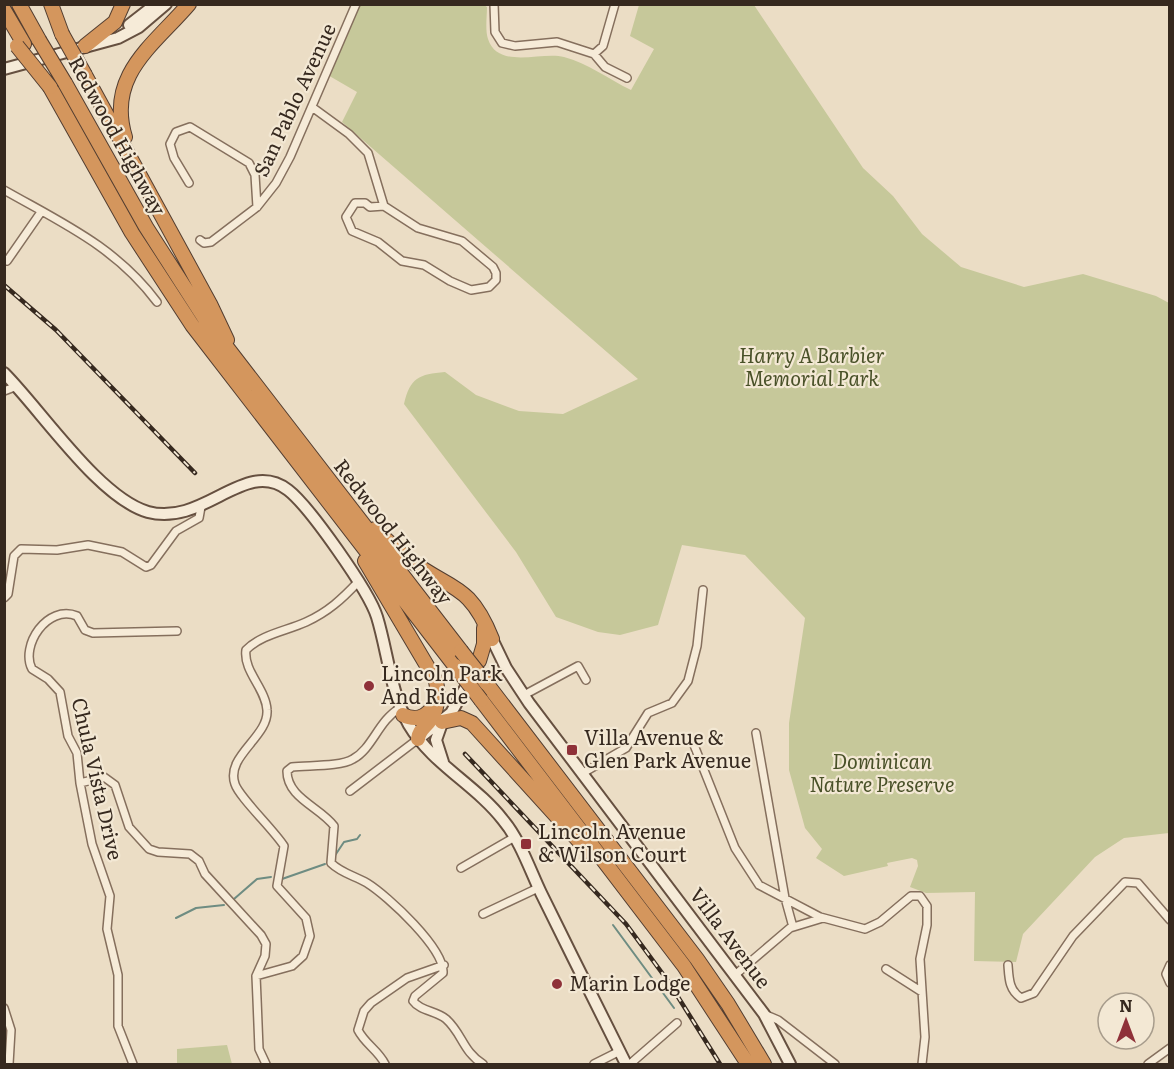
<svg xmlns="http://www.w3.org/2000/svg" width="1174" height="1069" font-family="Literata,serif">
	<style>
		.green { fill: #c6c89a }
		.lines { fill: none; stroke-linecap: round; stroke-linejoin: round }
		.stream { stroke: #6e8c82; stroke-width: 2 }
		.street-casing { stroke: #856f5d; stroke-width: 10 }
		.secondary-casing { stroke: #665040; stroke-width: 14 }
		.highway-casing { stroke: #533e31; stroke-width: 16 }
		.street { stroke: #f6ebd8; stroke-width: 7 }
		.secondary { stroke: #f6ebd8; stroke-width: 10 }
		.highway { stroke: #d4965d; stroke-width: 14 }
		.rail-casing { stroke: #36291f; stroke-width: 4.5 }
		.rail { stroke: #f3e8d4; stroke-width: 2; stroke-dasharray: 7; stroke-linecap: butt }
		.highway-bridge-casing { stroke: #533e31; stroke-width: 16; stroke-linecap: butt }
		.highway-bridge { stroke: #d4965d; stroke-width: 14 }
		.poi-dot { fill: #8f3139; stroke: #f3e8d4; stroke-width: 2 }
		.labels { text-anchor: middle; stroke-width: 4.5; stroke-linejoin: round; paint-order: stroke }
		.street-label { font-size: 20px; fill: #36291f; stroke: #f3e8d4 }
		.park-label { font-size: 20px; font-style: italic; fill: #495128; stroke: #f3e8d4 }
		.poi-label { font-size: 20px; fill: #36291f; stroke: #f3e8d4; text-anchor: start }
	</style>
	<rect width="100%" height="100%" fill="#ebddc5"/>
	<path class="green" d="M356,5H484L487,7C487,16 485,30 488,39C498,70 542,51 564,57C588,63 608,79 631,90L654,49L630,36L639,5H754L863,168L893,196L922,234L961,267L1024,287L1083,274L1156,296L1169,303V833L1124,838L1095,857L1023,934L1016,962L974,961L975,892L926,893L910,887L918,866L917,860L912,858L887,863L888,866L844,876L816,858L822,849L805,828L789,770V723L805,618L745,555L682,545L658,625L620,635L598,632L556,617L516,552L404,404C410,378 419,374 445,372L476,395L519,411L563,414L638,379L342,122L357,92L326,74Z
		M227,1045L232,1064H177V1049Z"/>
	<g class="lines">
		<path class="stream" d="M334,857L344,842L357,839L360,835
			M282,879L325,864
			M234,899L257,879L271,877
			M176,918L196,908L224,905
			M613,925L674,1008"/>
		<g class="street-casing">
			<path id="street" d="M494,4L495,32L502,43L515,46L557,42L594,54L603,46L615,4
				M594,54L605,67L627,78
				M312,107L349,134L368,153L384,206
				M189,183L174,158L170,144L176,132L190,127L249,163L255,175L257,207
				M4,190C62,223 116,247 157,302
				M355,203H365L370,207L384,206L418,228L462,241L493,267L496,273V280L489,287L471,290L450,281L424,265L402,261L378,242L352,231L346,217Z
				M200,240L204,243L211,242L257,207L276,183L290,157L356,4
				M4,259L7,261L41,212
				M4,391L17,386
				M4,598L8,594L14,556L21,549L57,550L88,545L122,552L146,567L151,565L176,531L199,518L201,507
				M524,695L578,666L586,680
				M400,708C378,721 373,748 353,759C340,767 308,765 292,767L287,771C287,798 320,807 334,826L331,863C341,873 355,876 367,883C388,896 445,949 443,973L415,996L413,1001C420,1011 437,1011 446,1019C462,1033 463,1052 483,1064
				M756,733L785,898L793,927
				M692,740L735,848L759,885L820,917L865,929L880,922L911,896H920L927,906V925L920,959L925,1037L922,1064
				M583,773L626,748L648,713L672,703L688,681L697,646L703,590
				M80,783L104,777L115,785L129,827L149,849L158,852L190,854L199,861L205,874L261,935L266,944L265,956L256,976L257,999L259,1049L266,1064
				M350,791L418,739
				M461,868L513,838
				M483,914L538,888
				M1008,965C1009,979 1009,990 1021,998L1034,993L1073,936L1125,882L1138,883L1170,920
				M1170,965L1166,974L1170,983
				M886,969L922,992
				M735,975L790,928L823,918
				M256,976L292,966L303,956L310,936L306,918L277,886L284,846C274,830 239,797 235,784C225,756 269,737 267,710C266,689 243,671 246,650C262,634 286,631 306,622C328,612 342,599 358,582
				M4,1008L11,1030L9,1064
				M764,1014L778,1020L835,1064
				M133,1064L118,1026V975L107,929L110,896L92,844L80,783L77,753L68,736L60,692L48,679L32,669C20,646 47,604 77,616L85,630L93,633L177,631
				M385,1064C378,1050 365,1044 358,1030L364,1011L371,1003L407,978L444,965
				M594,1064L620,1051
				M630,1064L677,1023
				M1148,1064L1170,1048"/>
		</g>
		<g class="secondary-casing">
			<path id="secondary" d="M129,25L156,4
				M4,69L118,38L139,27L166,4
				M4,373C41,410 99,498 148,512C204,527 245,457 288,490C309,506 369,591 377,617C388,653 390,691 409,725C432,764 476,785 503,820C520,840 530,870 541,893C569,950 598,1008 626,1064
				M492,639L506,668L529,703L764,1014L790,1064
				M442,723L436,740L443,762
				M418,739L451,713L471,678"/>
		</g>
		<g class="highway-casing">
			<path id="highway" d="M19,4L39,40
				M51,4L62,34
				M4,10L24,44
				M85,46L115,22L123,4
				M85,75L210,304L227,340
				M65,83L146,227L205,319L461,651
				M50,87L132,233L192,325L455,666
				M125,137C106,75 154,45 189,4
				M375,529C386,539 397,551 410,560C451,591 469,582 492,639
				M365,561L436,681C439,695 438,712 428,723C423,729 419,731 418,739
				M479,661L484,644V628
				M487,684L697,959L728,1004L764,1064
				M481,700L684,966L748,1064
				M403,715C415,721 425,718 433,707
				M442,722L461,718L472,723L588,851"/>
		</g>
		<use href="#street" class="street"/>
		<use href="#secondary" class="secondary"/>
		<use href="#highway" class="highway"/>
		<g class="rail-casing">
			<path id="rail" d="M4,285L56,330L195,473
				M465,754L626,924L668,981L720,1064"/>
		</g>
		<use href="#rail" class="rail"/>
		<g class="highway-bridge-casing">
			<path id="highway-bridge" d="M62,34L85,75
				M39,40L65,83
				M17,46L50,87
				M461,651L487,684
				M455,666L481,700"/>
		</g>
		<use href="#highway-bridge" class="highway-bridge"/>
	</g>
	<g class="poi-dot">
		<circle cx="369" cy="686" r="6"/>
		<rect x="566" y="744" width="12" height="12" rx="3"/>
		<rect x="520" y="838" width="12" height="12" rx="3"/>
		<circle cx="557" cy="984" r="6"/>
	</g>
	<g class="labels">
		<g class="street-label">
			<text transform="translate(295 100) rotate(-65)" y="7">San Pablo Avenue</text>
			<text transform="translate(117 136) rotate(61)" y="7">Redwood Highway</text>
			<text transform="translate(393 532) rotate(52)" y="7">Redwood Highway</text>
			<text transform="translate(97 779) rotate(77)" y="7">Chula Vista Drive</text>
			<text transform="translate(730 938) rotate(53)" y="7">Villa Avenue</text>
		</g>
		<g class="park-label">
			<text x="812" y="363">Harry A Barbier<tspan x="812" dy="23">Memorial Park</tspan></text>
			<text x="882" y="769">Dominican<tspan x="882" dy="23">Nature Preserve</tspan></text>
		</g>
		<g class="poi-label">
			<text x="381" y="681">Lincoln Park<tspan x="381" dy="23">And Ride</tspan></text>
			<text x="584" y="745">Villa Avenue &amp;<tspan x="584" dy="23">Glen Park Avenue</tspan></text>
			<text x="538" y="839">Lincoln Avenue<tspan x="538" dy="23">&amp; Wilson Court</tspan></text>
			<text x="569" y="991">Marin Lodge</text>
		</g>
	</g>
	<rect width="1174" height="1069" fill="none" stroke="#36291f" stroke-width="12"/>
	<g transform="translate(1126 1021)"><circle r="28" fill="#f3e8d4" stroke="#a79c8c" stroke-width="1.5"/>
	<path d="M0-4.5L10 22L0 15L-10 22Z" fill="#8f3139"/>
	<text y="-9" font-size="16" font-weight="bold" text-anchor="middle" fill="#36291f">N</text>
	</g>
</svg>
